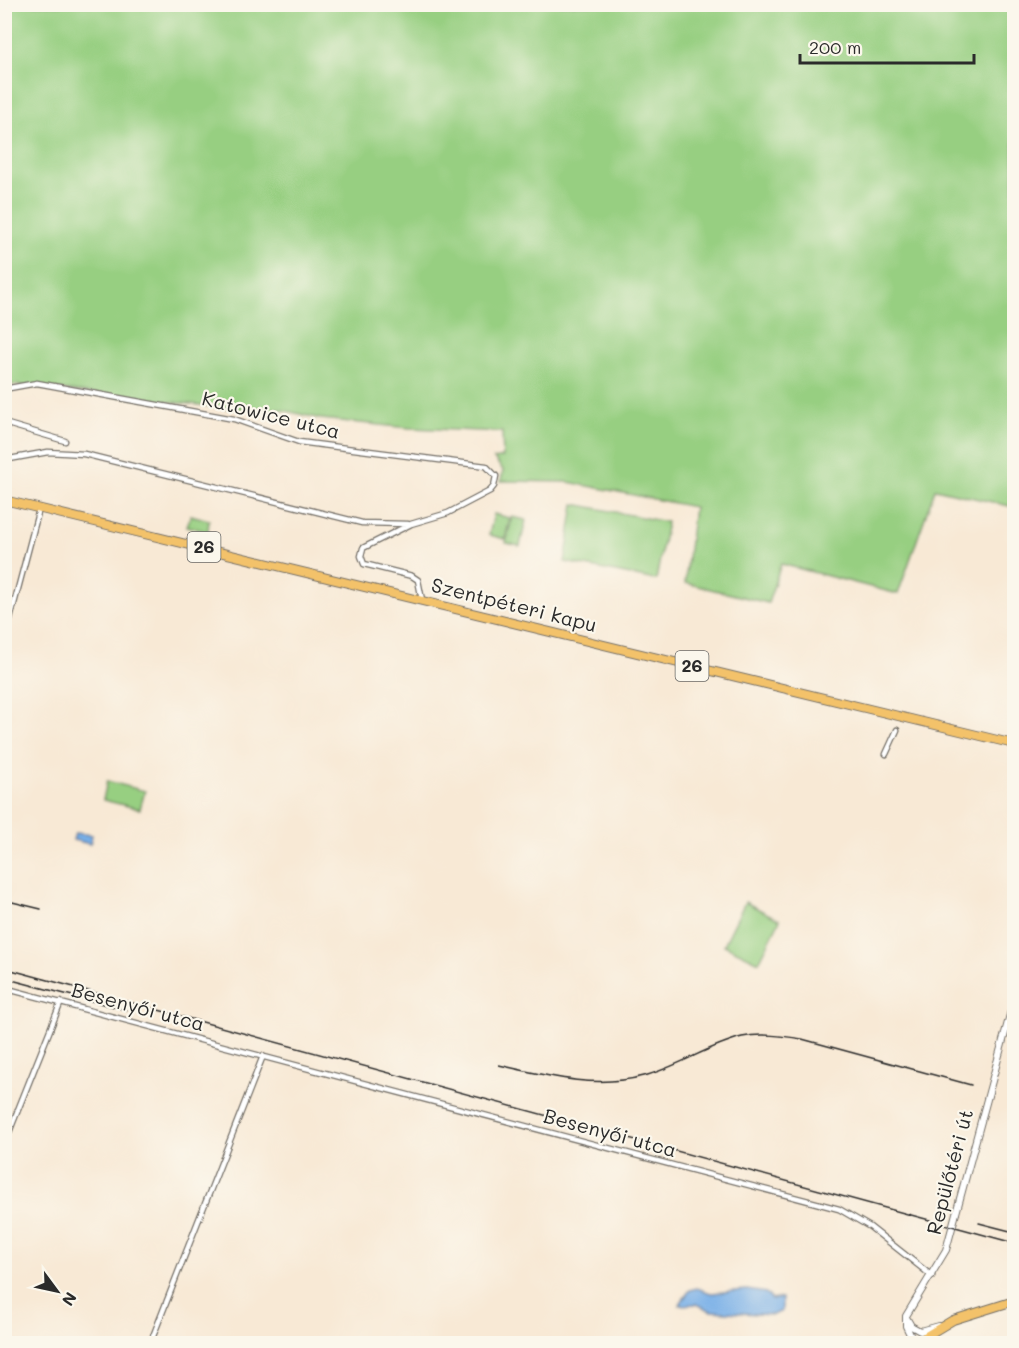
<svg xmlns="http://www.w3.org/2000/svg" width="1019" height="1348" font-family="Mali,sans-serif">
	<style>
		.green { fill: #97cf81; stroke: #617d56; stroke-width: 1.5 }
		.water { fill: #78afe7; stroke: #526d89; stroke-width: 1.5 }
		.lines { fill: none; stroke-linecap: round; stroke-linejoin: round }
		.minor-casing { stroke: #736e66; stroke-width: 7 }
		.tertiary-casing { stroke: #736e66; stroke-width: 8 }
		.primary-casing { stroke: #736e66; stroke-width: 10 }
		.minor { stroke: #fff; stroke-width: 4.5 }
		.tertiary { stroke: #fff; stroke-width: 6 }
		.primary { stroke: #f3c26a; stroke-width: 8 }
		.rail { stroke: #2b2b2b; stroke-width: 1.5 }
		.labels { text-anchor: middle; stroke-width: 4.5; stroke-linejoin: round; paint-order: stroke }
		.shield { fill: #fbf7ec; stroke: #696865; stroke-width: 1.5 }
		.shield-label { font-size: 18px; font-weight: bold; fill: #2b2b2b }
		.street-label { font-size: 20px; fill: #2b2b2b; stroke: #fbf7ec }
	</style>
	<rect width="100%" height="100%" fill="#fbf7ec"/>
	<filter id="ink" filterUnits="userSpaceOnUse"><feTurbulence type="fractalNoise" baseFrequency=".0167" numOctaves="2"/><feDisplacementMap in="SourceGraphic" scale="12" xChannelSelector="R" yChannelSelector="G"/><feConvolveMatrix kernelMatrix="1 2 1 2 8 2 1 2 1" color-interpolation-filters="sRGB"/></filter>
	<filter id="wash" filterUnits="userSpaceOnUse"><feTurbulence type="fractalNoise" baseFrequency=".008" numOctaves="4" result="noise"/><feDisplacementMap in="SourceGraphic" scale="24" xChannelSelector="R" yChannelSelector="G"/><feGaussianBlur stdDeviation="1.35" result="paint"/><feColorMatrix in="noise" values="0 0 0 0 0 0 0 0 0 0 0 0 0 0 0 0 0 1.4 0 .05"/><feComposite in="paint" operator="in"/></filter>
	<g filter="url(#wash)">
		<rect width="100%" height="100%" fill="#f8e9d5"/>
		<path class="green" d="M4,5H1014V507L935,489L898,594L781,564L768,603L685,583L694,507L568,482L501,481L503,470L494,459L503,457L502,432L409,428L321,419L278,409H237L5,384Z
			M574,504L667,522L656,580L565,562Z
			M494,514L510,518L505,539L489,535Z
			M191,515L209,520L208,532L187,526Z
			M512,517L526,520L520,546L506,543Z
			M107,781L145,791L140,809L103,800Z
			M745,902L780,920L759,962L724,945Z"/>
		<path class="water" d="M75,833L92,835L90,844L73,840Z
			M697,1288L711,1293L747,1290L766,1293L772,1300L782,1298V1311L773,1315L711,1311L697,1304L679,1305L690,1290Z"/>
	</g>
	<g filter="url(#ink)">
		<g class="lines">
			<g class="minor-casing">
				<path id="minor" d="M4,389L37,383L234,419L299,442L486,466L496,476L494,486L490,491L448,513L411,524L363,548L361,556L364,564L412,576L418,580L422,600
					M4,423L65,441
					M4,460L48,452L84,454L362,523L408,524
					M4,642L39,509
					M886,754L897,730
					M4,988L839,1209L870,1227L932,1276
					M4,1145L61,1002
					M150,1344L263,1056"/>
			</g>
			<g class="tertiary-casing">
				<path id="tertiary" d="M907,1319L911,1326L920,1331L938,1326
					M914,1343L906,1326V1316L946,1250L1014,1000"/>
			</g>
			<g class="primary-casing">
				<path id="primary" d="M4,500L1014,744
					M913,1344L953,1320L1014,1301"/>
			</g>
			<use href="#minor" class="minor"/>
			<use href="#tertiary" class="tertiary"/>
			<use href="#primary" class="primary"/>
			<path class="rail" d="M4,900L41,909
				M4,968L1014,1243
				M4,978L126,1010
				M499,1065C547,1076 594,1089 644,1076C678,1067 707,1046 742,1037C761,1033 783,1036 802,1039L971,1085
				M979,1223L1014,1232"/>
		</g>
	</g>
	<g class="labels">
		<g class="shield">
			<rect x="187.5" y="532" width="33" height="30" rx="4.5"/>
			<rect x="675.5" y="651" width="33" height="30" rx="4.5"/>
		</g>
		<g class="shield-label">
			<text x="204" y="553">26</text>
			<text x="692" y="672">26</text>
		</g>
		<g class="street-label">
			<text transform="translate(271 415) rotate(14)" y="7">Katowice utca</text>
			<text transform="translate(514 605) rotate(14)" y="7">Szentpéteri kapu</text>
			<text transform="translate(138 1007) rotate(15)" y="7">Besenyői utca</text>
			<text transform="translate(610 1133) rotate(15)" y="7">Besenyői utca</text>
			<text transform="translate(950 1172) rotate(-75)" y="7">Repülőtéri út</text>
		</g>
	</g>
	<rect width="1019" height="1348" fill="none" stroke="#fbf7ec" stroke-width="24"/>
	<g transform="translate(57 1291) rotate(123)" stroke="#fbf7ec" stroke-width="4.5" paint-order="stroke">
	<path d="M0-4.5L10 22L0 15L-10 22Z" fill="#2b2b2b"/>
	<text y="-9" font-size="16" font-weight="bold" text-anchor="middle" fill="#2b2b2b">N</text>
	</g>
	<path d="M800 54v9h174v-9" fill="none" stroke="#2b2b2b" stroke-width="3"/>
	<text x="809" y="54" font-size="18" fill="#2b2b2b" stroke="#fbf7ec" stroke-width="4.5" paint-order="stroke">200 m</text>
</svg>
